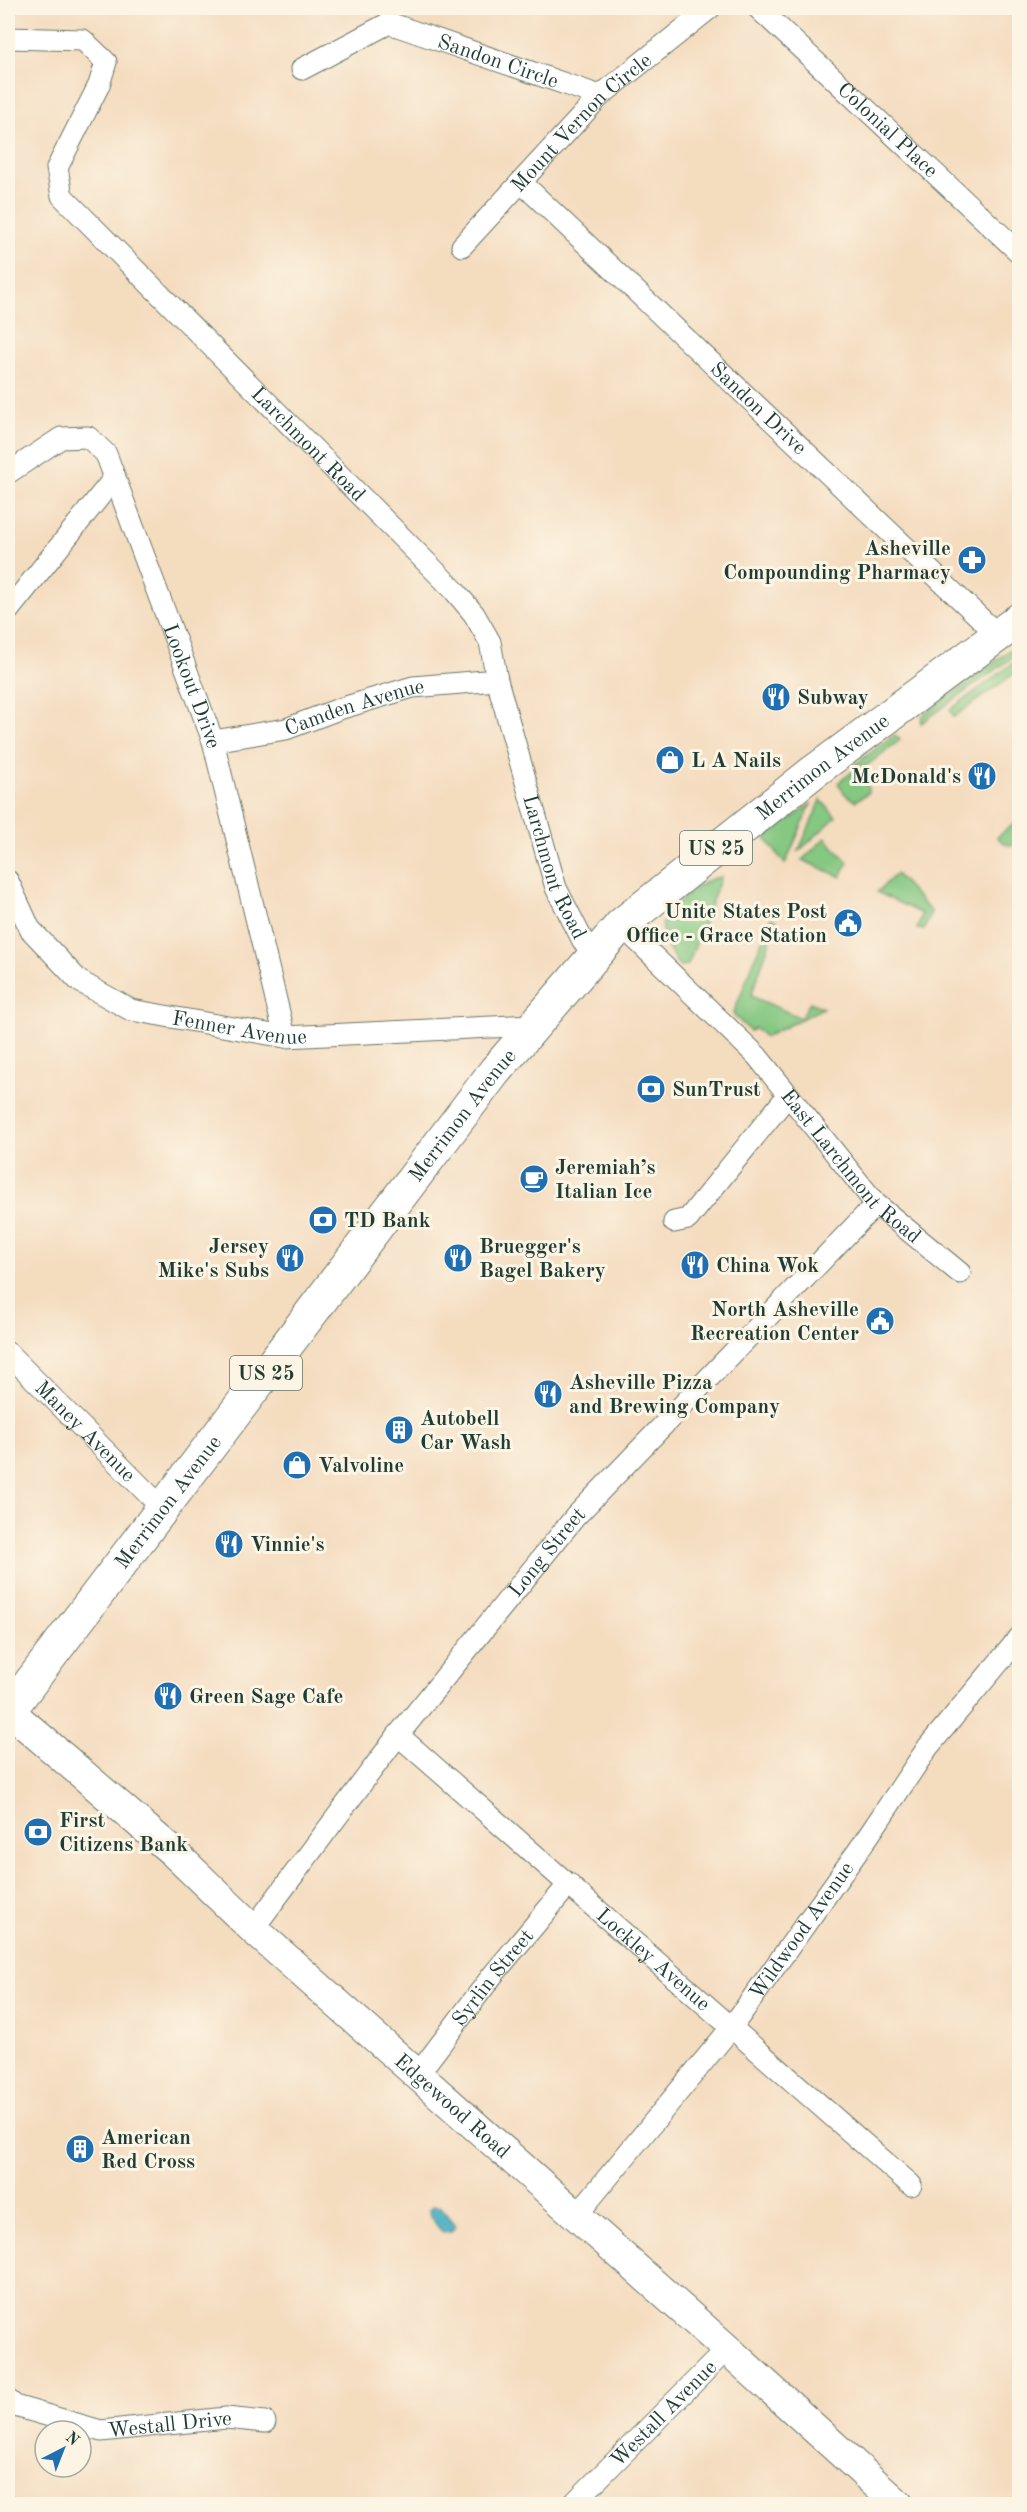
<svg xmlns="http://www.w3.org/2000/svg" width="1027" height="2512" font-family="'Old Standard TT',serif">
	<style>
		.green { fill: #85c882; stroke: #52825b; stroke-width: 1.5 }
		.water { fill: #44aec2; stroke: #32767b; stroke-width: 1.5 }
		.lines { fill: none; stroke-linecap: round; stroke-linejoin: round }
		.street-casing { stroke: #6a7565; stroke-width: 23 }
		.secondary-casing { stroke: #6a7565; stroke-width: 32 }
		.primary-casing { stroke: #6a7565; stroke-width: 35 }
		.street { stroke: #fff; stroke-width: 21 }
		.secondary { stroke: #fff; stroke-width: 30 }
		.primary { stroke: #fff; stroke-width: 33 }
		.labels { text-anchor: middle; stroke-width: 6; stroke-linejoin: round; paint-order: stroke }
		.shield { fill: #fcf5e5; stroke: #617469; stroke-width: 1.5 }
		.shield-label { font-size: 20px; font-weight: bold; fill: #1f3d34 }
		.street-label { font-size: 21px; fill: #1f3d34; stroke: #fcf5e5 }
		.poi-label { font-size: 21px; font-weight: bold; fill: #1f3d34; stroke: #fcf5e5; text-anchor: start }
	</style>
	<rect width="100%" height="100%" fill="#fcf5e5"/>
	<filter id="ink" filterUnits="userSpaceOnUse"><feTurbulence type="fractalNoise" baseFrequency=".0167" numOctaves="2"/><feDisplacementMap in="SourceGraphic" scale="12" xChannelSelector="R" yChannelSelector="G"/><feConvolveMatrix kernelMatrix="1 2 1 2 8 2 1 2 1" color-interpolation-filters="sRGB"/></filter>
	<filter id="wash" filterUnits="userSpaceOnUse"><feTurbulence type="fractalNoise" baseFrequency=".008" numOctaves="4" result="noise"/><feDisplacementMap in="SourceGraphic" scale="24" xChannelSelector="R" yChannelSelector="G"/><feGaussianBlur stdDeviation="1.35" result="paint"/><feColorMatrix in="noise" values="0 0 0 0 0 0 0 0 0 0 0 0 0 0 0 0 0 1.4 0 .05"/><feComposite in="paint" operator="in"/></filter>
	<g filter="url(#wash)">
		<rect width="100%" height="100%" fill="#f4dcbf"/>
		<path class="green" d="M1013,648L1019,653L921,723L922,716Z
			M1019,659V670L954,717L950,710Z
			M895,735L900,740L866,766L855,764Z
			M856,769L867,771L868,793L855,801L845,794L838,783Z
			M821,800L836,817L798,852Z
			M811,804L785,864L765,838Z
			M1019,820V845C1010,847 1004,844 997,837Z
			M825,838L848,862L841,877L802,860Z
			M896,874L931,912L924,930L917,929L922,914L877,892Z
			M721,877L688,965L679,966L664,942L662,922H667C673,903 701,879 721,877Z
			M771,918L777,921L751,996L801,1018L810,1002L823,1008L765,1037L755,1028L750,1031L733,1014Z"/>
		<path class="water" d="M434,2206L441,2207L456,2225L451,2232L443,2233L430,2217L429,2210Z"/>
	</g>
	<g filter="url(#ink)">
		<g class="lines">
			<g class="street-casing">
				<g id="street">
					<path id="s1" d="M758,8L1020,253"/>
					<path id="s2" d="M8,38L83,40L106,62L99,85L57,168L62,196L453,589L474,614L490,642L497,680L556,888L583,941L596,954"/>
					<path id="s3" d="M302,69L389,23L600,96"/>
					<path id="s4" d="M521,182L998,635"/>
					<path id="s5" d="M462,246L600,96L710,8"/>
					<path id="s6" d="M8,473L61,438L88,437L106,454L213,741L285,1037"/>
					<path d="M8,611L115,477"/>
					<path id="s7" d="M213,741L286,729L339,709L413,687L497,680"/>
					<path id="s8" d="M8,881L30,929L79,981L131,1010L285,1037L532,1025"/>
					<path id="s9" d="M621,925L757,1056L876,1204L960,1273"/>
					<path d="M674,1222L688,1219L788,1095"/>
					<path id="s10" d="M8,1353L163,1509"/>
					<path id="s11" d="M398,1735L911,2185"/>
					<path id="s12" d="M253,1929L398,1735L575,1517L876,1204"/>
					<path id="s13" d="M418,2074L492,1976L569,1884"/>
					<path id="s14" d="M576,2216L731,2028L863,1844L928,1747L1020,1637"/>
					<path id="s15" d="M8,2400L15,2406L101,2431L226,2418L265,2422"/>
					<path id="s16" d="M573,2504L727,2349"/>
				</g>
			</g>
			<g class="secondary-casing">
				<g id="secondary">
					<path id="s17" d="M9,1711L173,1852L253,1929L727,2349L898,2504"/>
				</g>
			</g>
			<g class="primary-casing">
				<g id="primary">
					<path id="s18" d="M8,1712L495,1071L621,925L812,773L1020,619"/>
				</g>
			</g>
			<use href="#street" class="street"/>
			<use href="#secondary" class="secondary"/>
			<use href="#primary" class="primary"/>
		</g>
	</g>
	<defs>
		<g id="pharmacy-disc" transform="scale(1.5)"><circle r="9.5" fill="#1f6fb2" stroke="#fcf5e5"/><path d="M-2-6h4v4h4v4h-4v4h-4v-4h-4v-4h4Z" fill="#fff"/></g>
		<g id="restaurant-disc" transform="scale(1.5)"><circle r="9.5" fill="#1f6fb2" stroke="#fcf5e5"/><path d="M-5-6h1v4h1v-4h1v4h1v-4h1v5L-1.5 .5V6h-2V.5L-5-1ZM5-6V6H3V1.5H1.5Q1.5-4 5-6Z" fill="#fff"/></g>
		<g id="shop-disc" transform="scale(1.5)"><circle r="9.5" fill="#1f6fb2" stroke="#fcf5e5"/><path d="M-5-2.5h2.3a2.7 3.5 0 0 1 5.4 0H5L5.5 6h-11ZM-1.5-2.5h3a1.5 2.3 0 0 0-3 0Z" fill="#fff"/></g>
		<g id="civic-disc" transform="scale(1.5)"><circle r="9.5" fill="#1f6fb2" stroke="#fcf5e5"/><path d="M-.6-6.5H3V-4.5H.6V-3L4-1V1h2V6H-6V1h2V-1L-.6-3ZM-1.2 2.5V6h2.4V2.5Z" fill="#fff"/></g>
		<g id="bank-disc" transform="scale(1.5)"><circle r="9.5" fill="#1f6fb2" stroke="#fcf5e5"/><path d="M-6-4H6V4H-6ZM0-2.3a2.3 2.3 0 1 0 0 4.6a2.3 2.3 0 1 0 0-4.6Z" fill="#fff"/></g>
		<g id="cafe-disc" transform="scale(1.5)"><circle r="9.5" fill="#1f6fb2" stroke="#fcf5e5"/><path d="M-5.5-4.5H6V0H3Q3 3.5 0 3.5H-2.5Q-5.5 3.5-5.5 0ZM3-3.2v2h1.7v-2ZM-6 4.5H4V6H-6Z" fill="#fff"/></g>
		<g id="building-disc" transform="scale(1.5)"><circle r="9.5" fill="#1f6fb2" stroke="#fcf5e5"/><path d="M-4-6H4V6H1V3H-1V6H-4ZM-2.5-4.3h1.7v1.8h-1.7ZM.8-4.3h1.7v1.8H.8ZM-2.5-1h1.7V.8h-1.7ZM.8-1h1.7V.8H.8Z" fill="#fff"/></g>
	</defs>
	<g fill-rule="evenodd">
		<use href="#pharmacy-disc" x="972" y="560"/>
		<use href="#restaurant-disc" x="776" y="697"/>
		<use href="#shop-disc" x="670" y="760"/>
		<use href="#restaurant-disc" x="982" y="776"/>
		<use href="#civic-disc" x="848" y="923"/>
		<use href="#bank-disc" x="651" y="1089"/>
		<use href="#cafe-disc" x="534" y="1179"/>
		<use href="#bank-disc" x="323" y="1220"/>
		<use href="#restaurant-disc" x="290" y="1258"/>
		<use href="#restaurant-disc" x="458" y="1258"/>
		<use href="#restaurant-disc" x="695" y="1265"/>
		<use href="#civic-disc" x="880" y="1321"/>
		<use href="#restaurant-disc" x="548" y="1394"/>
		<use href="#building-disc" x="399" y="1430"/>
		<use href="#shop-disc" x="297" y="1465"/>
		<use href="#restaurant-disc" x="229" y="1544"/>
		<use href="#restaurant-disc" x="168" y="1696"/>
		<use href="#bank-disc" x="38" y="1832"/>
		<use href="#building-disc" x="80" y="2149"/>
	</g>
	<g class="labels">
		<g class="shield">
			<rect x="680" y="831" width="72" height="34" rx="4.5"/>
			<rect x="230" y="1356" width="72" height="34" rx="4.5"/>
		</g>
		<g class="shield-label">
			<text x="716" y="855">US 25</text>
			<text x="266" y="1380">US 25</text>
		</g>
		<g class="street-label">
			<text dy="7" stroke="none"><textPath href="#s3" startOffset="214">Sandon Circle</textPath></text>
			<text dy="7" stroke="none"><textPath href="#s5" startOffset="172">Mount Vernon Circle</textPath></text>
			<text dy="7" stroke="none"><textPath href="#s1" startOffset="178">Colonial Place</textPath></text>
			<text dy="7" stroke="none"><textPath href="#s4" startOffset="328">Sandon Drive</textPath></text>
			<text dy="7" stroke="none"><textPath href="#s2" startOffset="602">Larchmont Road</textPath></text>
			<text dy="7" stroke="none"><textPath href="#s6" startOffset="363">Lookout Drive</textPath></text>
			<text dy="7" stroke="none"><textPath href="#s7" startOffset="146">Camden Avenue</textPath></text>
			<text dy="7" stroke="none"><textPath href="#s18" startOffset="1254">Merrimon Avenue</textPath></text>
			<text dy="7" stroke="none"><textPath href="#s2" startOffset="1106">Larchmont Road</textPath></text>
			<text dy="7" stroke="none"><textPath href="#s8" startOffset="294">Fenner Avenue</textPath></text>
			<text dy="7" stroke="none"><textPath href="#s18" startOffset="750">Merrimon Avenue</textPath></text>
			<text dy="7" stroke="none"><textPath href="#s9" startOffset="334">East Larchmont Road</textPath></text>
			<text dy="7" stroke="none"><textPath href="#s10" startOffset="110">Maney Avenue</textPath></text>
			<text dy="7" stroke="none"><textPath href="#s18" startOffset="264">Merrimon Avenue</textPath></text>
			<text dy="7" stroke="none"><textPath href="#s12" startOffset="478">Long Street</textPath></text>
			<text dy="7" stroke="none"><textPath href="#s14" startOffset="364">Wildwood Avenue</textPath></text>
			<text dy="7" stroke="none"><textPath href="#s11" startOffset="340">Lockley Avenue</textPath></text>
			<text dy="7" stroke="none"><textPath href="#s13" startOffset="122">Syrlin Street</textPath></text>
			<text dy="7" stroke="none"><textPath href="#s17" startOffset="594">Edgewood Road</textPath></text>
			<text dy="7" stroke="none"><textPath href="#s16" startOffset="128">Westall Avenue</textPath></text>
			<text dy="7" stroke="none"><textPath href="#s15" startOffset="168">Westall Drive</textPath></text>
		</g>
		<g class="poi-label">
			<text x="951" y="555" text-anchor="end">Asheville<tspan x="951" dy="24">Compounding Pharmacy</tspan></text>
			<text x="797" y="704">Subway</text>
			<text x="691" y="767">L A Nails</text>
			<text x="961" y="783" text-anchor="end">McDonald's</text>
			<text x="827" y="918" text-anchor="end">Unite States Post<tspan x="827" dy="24">Office - Grace Station</tspan></text>
			<text x="672" y="1096">SunTrust</text>
			<text x="555" y="1174">Jeremiah’s<tspan x="555" dy="24">Italian Ice</tspan></text>
			<text x="344" y="1227">TD Bank</text>
			<text x="269" y="1253" text-anchor="end">Jersey<tspan x="269" dy="24">Mike's Subs</tspan></text>
			<text x="479" y="1253">Bruegger's<tspan x="479" dy="24">Bagel Bakery</tspan></text>
			<text x="716" y="1272">China Wok</text>
			<text x="859" y="1316" text-anchor="end">North Asheville<tspan x="859" dy="24">Recreation Center</tspan></text>
			<text x="569" y="1389">Asheville Pizza<tspan x="569" dy="24">and Brewing Company</tspan></text>
			<text x="420" y="1425">Autobell<tspan x="420" dy="24">Car Wash</tspan></text>
			<text x="318" y="1472">Valvoline</text>
			<text x="250" y="1551">Vinnie's</text>
			<text x="189" y="1703">Green Sage Cafe</text>
			<text x="59" y="1827">First<tspan x="59" dy="24">Citizens Bank</tspan></text>
			<text x="101" y="2144">American<tspan x="101" dy="24">Red Cross</tspan></text>
		</g>
	</g>
	<rect width="1027" height="2512" fill="none" stroke="#fcf5e5" stroke-width="30"/>
	<g transform="translate(63 2449) rotate(42)"><circle r="28" fill="#fcf5e5" stroke="#a4ab9e" stroke-width="1.5"/>
	<path d="M0-4.5L10 22L0 15L-10 22Z" fill="#1f6fb2"/>
	<text y="-9" font-size="16" font-weight="bold" text-anchor="middle" fill="#1f3d34">N</text>
	</g>
</svg>
